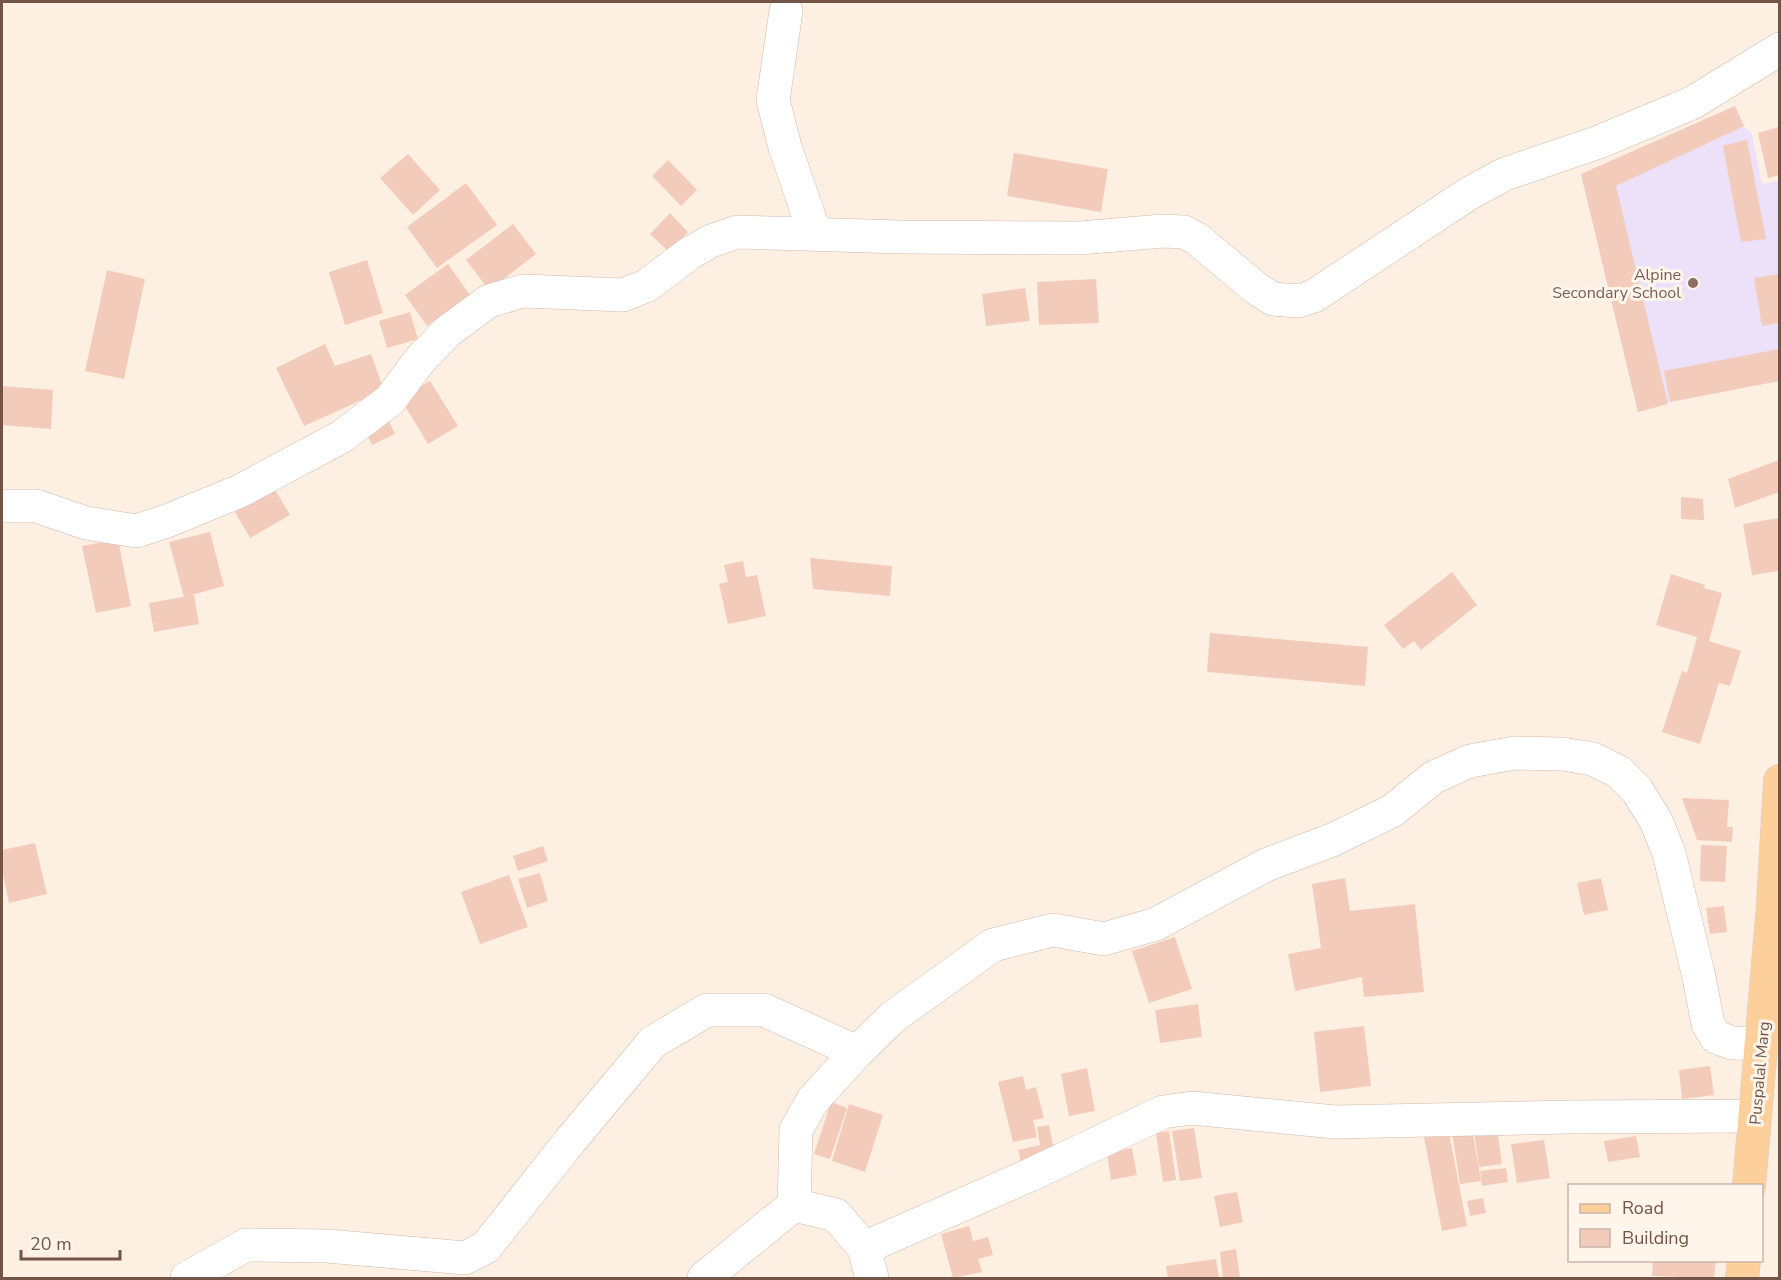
<svg xmlns="http://www.w3.org/2000/svg" width="1781" height="1280" font-family="'Nunito Sans',sans-serif">
	<style>
		.education { fill: #ede0f9 }
		.building { fill: #f3cbba }
		.lines { fill: none; stroke-linecap: round; stroke-linejoin: round }
		.minor-casing { stroke: #d0b9ac; stroke-width: 34 }
		.primary-casing { stroke: #d8cfcc; stroke-width: 34 }
		.minor { stroke: #fff; stroke-width: 33 }
		.primary { stroke: #fdcf9a; stroke-width: 33 }
		.education-dot { fill: #8d6e63; stroke: #fff5ea; stroke-width: 2 }
		.labels { text-anchor: middle; stroke-width: 6; stroke-linejoin: round; paint-order: stroke }
		.education-label { font-size: 16px; fill: #785e54; stroke: #fff5ea; text-anchor: end }
		.street-label { font-size: 16px; fill: #755448; stroke: #fff5ea }
	</style>
	<rect width="100%" height="100%" fill="#fdf0e3"/>
	<path class="education" d="M1735,106L1744,126L1752,134L1762,184L1779,181V381L1670,402L1638,412L1581,174Z"/>
	<path class="building" d="M1735,106L1744,126L1616,186L1668,404L1638,412L1581,174Z
		M1779,127V175L1768,178L1758,133Z
		M1747,140L1766,239L1741,242L1723,146Z
		M1014,153L1108,169L1101,212L1007,196Z
		M408,154L440,190L413,215L380,178Z
		M668,160L697,190L681,206L652,176Z
		M466,183L497,225L437,268L407,227Z
		M670,213L688,232L669,252L650,234Z
		M513,224L536,254L489,290L466,260Z
		M367,260L383,313L345,325L329,272Z
		M448,264L470,295L427,326L405,295Z
		M107,270L145,279L124,379L85,371Z
		M1779,274V323L1762,326L1754,278Z
		M1096,279L1099,323L1039,325L1037,282Z
		M1025,288L1030,321L986,326L982,294Z
		M410,312L418,339L387,348L379,321Z
		M325,344L335,366L371,354L384,390L304,426L276,368Z
		M1779,349V381L1670,402L1664,371Z
		M430,381L458,426L428,444L400,398Z
		M2,386L53,390L51,429L2,425Z
		M386,415L395,434L372,445L363,426Z
		M1779,460V492L1735,508L1728,479Z
		M274,488L290,515L250,538L235,512Z
		M1681,497L1703,499L1704,520L1681,519Z
		M1779,518V571L1752,575L1743,524Z
		M210,532L224,586L184,597L169,542Z
		M118,539L131,606L96,613L82,546Z
		M810,558L892,566L890,596L813,589Z
		M743,561L746,577L757,575L766,616L728,624L719,584L728,582L724,565Z
		M1452,572L1477,605L1421,650L1414,641L1403,649L1384,625Z
		M1671,574L1705,585L1704,588L1722,593L1709,641L1741,651L1730,686L1719,683L1700,744L1662,732L1682,671L1687,673L1697,637L1656,625Z
		M194,595L199,624L154,632L149,603Z
		M1210,633L1368,647L1365,686L1207,672Z
		M1682,798L1729,800L1727,827H1733L1732,842L1697,840Z
		M35,843L47,894L9,903L2,869V850Z
		M1701,845L1727,846L1725,882L1700,881Z
		M543,846L548,861L518,871L513,856Z
		M540,873L548,901L527,908L518,879Z
		M509,875L528,927L480,944L461,892Z
		M1345,878L1350,911L1415,904L1424,992L1364,997L1362,977L1295,991L1288,954L1321,948L1312,884Z
		M1601,878L1608,910L1584,915L1577,883Z
		M1724,906L1727,932L1710,934L1706,908Z
		M1175,937L1192,989L1149,1003L1132,951Z
		M1198,1004L1202,1037L1160,1043L1155,1010Z
		M1364,1026L1371,1086L1320,1092L1314,1032Z
		M1710,1066L1714,1095L1682,1099L1679,1070Z
		M1087,1068L1095,1111L1069,1116L1061,1074Z
		M1023,1076L1026,1090L1036,1087L1044,1118L1033,1120L1037,1137L1013,1142L998,1082Z
		M831,1102L847,1108L830,1159L814,1154Z
		M849,1104L883,1115L865,1172L832,1161Z
		M1049,1125L1055,1155L1021,1162L1018,1150L1040,1145L1037,1127Z
		M1194,1128L1202,1178L1180,1181L1172,1131Z
		M1448,1128L1467,1226L1442,1231L1423,1132Z
		M1472,1129L1481,1181L1460,1184L1452,1132Z
		M1497,1129L1502,1164L1479,1167L1474,1132Z
		M1169,1131L1176,1180L1163,1182L1156,1133Z
		M1636,1136L1640,1157L1608,1162L1604,1141Z
		M1544,1140L1550,1178L1517,1183L1511,1144Z
		M1132,1148L1137,1175L1111,1180L1107,1153Z
		M1506,1168L1508,1182L1482,1186L1480,1171Z
		M1237,1192L1243,1222L1220,1227L1214,1196Z
		M1483,1198L1486,1213L1470,1216L1467,1201Z
		M969,1226L973,1241L988,1237L993,1255L978,1259L982,1272L953,1278L941,1234Z
		M1236,1249L1240,1278H1223L1220,1252Z
		M1216,1259L1219,1278H1168L1166,1266Z
		M1653,1260H1716L1714,1278L1652,1276Z"/>
	<g class="lines">
		<g class="minor-casing">
			<path id="minor" d="M786,11L773,100L785,147L815,234
				M2,506H36L86,523L136,531L167,521L240,491L341,437L390,400L420,360L448,331L489,301L523,291L623,295L646,286L690,253L711,241L737,232L901,237L1080,238L1163,231L1184,232L1197,239L1257,289L1273,299L1298,301L1314,296L1468,194L1505,174L1599,142L1692,103L1780,49
				M794,1205L796,1130L813,1100L857,1052L893,1017L993,945L1053,930L1104,939L1156,924L1266,865L1332,840L1392,811L1434,777L1470,761L1515,753L1562,754L1593,759L1619,772L1637,790L1656,821L1669,853L1699,977L1708,1024L1716,1037L1732,1043L1762,1044
				M864,1248L872,1278
				M187,1278L246,1245L327,1246L465,1258L486,1247L570,1141L653,1042L707,1010H764L857,1052
				M704,1278L794,1205L836,1215L864,1248L1030,1175L1163,1112L1192,1108L1335,1122L1570,1117L1754,1116"/>
		</g>
		<g class="primary-casing">
			<path id="primary" d="M1749,1186L1773,906L1780,781
				M1742,1278L1744,1260"/>
		</g>
		<use href="#minor" class="minor"/>
		<use href="#primary" class="primary"/>
	</g>
	<circle class="education-dot" cx="1693" cy="283" r="6"/>
	<g class="labels">
		<g class="education-label">
			<text x="1681" y="280">Alpine<tspan x="1681" dy="18">Secondary School</tspan></text>
		</g>
		<g class="street-label">
			<text transform="translate(1759 1073) rotate(-85)" y="6">Puspalal Marg</text>
		</g>
	</g>
	<rect width="1781" height="1280" fill="none" stroke="#755448" stroke-width="6"/>
	<rect x="1568" y="1184" width="195" height="78" fill="#fff5ea" stroke="#c8b5a9" stroke-width="1.5"/>
	<rect x="1580" y="1204" width="30" height="9" fill="#fdcf9a" stroke="#c8b5a9" stroke-width="1.5"/>
	<text x="1622" y="1214" font-size="18" fill="#755448">Road</text>
	<rect x="1580" y="1229" width="30" height="18" fill="#f3cbba" stroke="#c8b5a9" stroke-width="1.5"/>
	<text x="1622" y="1244" font-size="18" fill="#755448">Building</text>
	<path d="M21 1250v9h99v-9" fill="none" stroke="#755448" stroke-width="3"/>
	<text x="30" y="1250" font-size="18" fill="#755448" stroke="#fff5ea" stroke-width="4.5" paint-order="stroke">20 m</text>
</svg>
